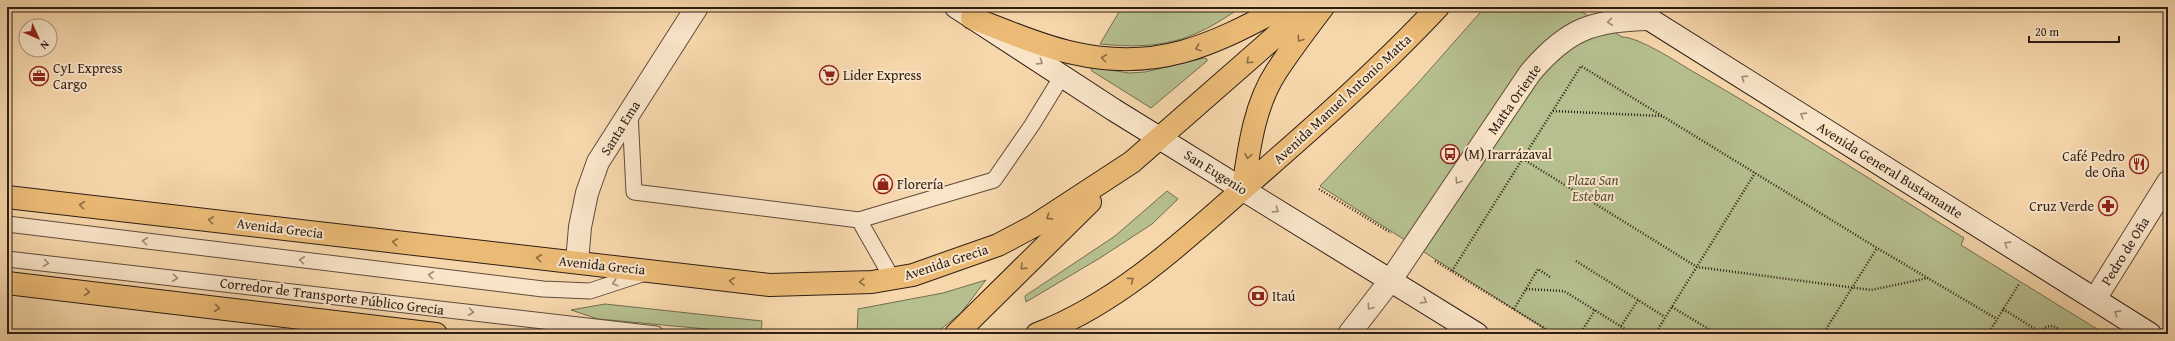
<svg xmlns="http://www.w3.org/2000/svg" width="2175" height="341" font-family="'Gentium Book Plus',serif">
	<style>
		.green { fill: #b6bf8e; stroke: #726e51 }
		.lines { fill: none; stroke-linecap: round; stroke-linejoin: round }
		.service-casing { stroke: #5f4c3a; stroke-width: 17 }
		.minor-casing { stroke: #5f4c3a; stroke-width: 24 }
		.tertiary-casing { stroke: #5f4c3a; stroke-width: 24 }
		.secondary-casing { stroke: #2d1e14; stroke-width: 24 }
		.primary-casing { stroke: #2d1e14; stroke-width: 24 }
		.path { stroke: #2d1e14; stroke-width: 2.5; stroke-dasharray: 1 2; stroke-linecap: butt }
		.service { stroke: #f9e4c8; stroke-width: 15 }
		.minor { stroke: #f9e4c8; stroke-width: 22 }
		.tertiary { stroke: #f9e4c8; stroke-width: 22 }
		.secondary { stroke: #f9e4c8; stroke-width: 22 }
		.primary { stroke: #ebbb76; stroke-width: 22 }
		.oneway { stroke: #9d8b77 }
		.oneway2 { stroke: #8c6c45 }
		.labels { text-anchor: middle; stroke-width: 4; stroke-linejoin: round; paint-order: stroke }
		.poi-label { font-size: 14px; fill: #2d1e14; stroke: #f9e4c8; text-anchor: start }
		.street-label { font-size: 14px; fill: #2d1e14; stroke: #f9e4c8 }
		.park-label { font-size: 14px; font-style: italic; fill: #564e39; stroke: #f9e4c8 }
	</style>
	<rect width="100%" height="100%" fill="#f6d6ab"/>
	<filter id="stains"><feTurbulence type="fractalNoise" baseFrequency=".005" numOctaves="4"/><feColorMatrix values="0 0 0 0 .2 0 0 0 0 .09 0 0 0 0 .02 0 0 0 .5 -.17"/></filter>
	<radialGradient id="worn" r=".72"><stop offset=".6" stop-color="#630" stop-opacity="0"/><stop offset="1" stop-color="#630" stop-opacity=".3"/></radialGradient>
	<path class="green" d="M1122,7H1241C1192,42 1160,50 1100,44Z
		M1485,7H1574L1622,37C1639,37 1677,62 1692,71C1785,124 1874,182 1964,238L1961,245L2105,334H1553L1320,186L1418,83Z
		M1204,58L1207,59V61L1151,108L1092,71L1090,67L1129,73L1145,72Z
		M1167,191L1178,199L1152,224L1100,258L1026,302L1025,296L1115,236Z
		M986,280L961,313L936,333L857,334L858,309L943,293Z
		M605,304L762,321L761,334L598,319L571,310Z"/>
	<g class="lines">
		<g class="service-casing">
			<path id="service" d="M630,112L634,192L859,220L994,180L1032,125L1062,76
				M859,220L892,278
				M7,224L543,289L590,291L645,273
				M7,259L656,334"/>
		</g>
		<g class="minor-casing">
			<path id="minor" d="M577,262L580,227L587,193L598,162L697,7
				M2095,299L2168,182"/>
		</g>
		<g class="tertiary-casing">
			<path id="tertiary" d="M1349,334L1390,281L1530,73C1567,29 1593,20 1649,19"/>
		</g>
		<g class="secondary-casing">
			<path id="secondary" d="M956,7L1114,110L1477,334
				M1630,7L2150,334"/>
		</g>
		<g class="primary-casing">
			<path id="primary" d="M972,18C1005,30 1039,46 1073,53C1156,72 1211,46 1283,7
				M1243,189C1249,149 1254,106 1276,72C1291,49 1307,28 1323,7
				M7,197L770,285L872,282L913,275L998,245L1034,226L1132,162L1309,7
				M7,283L436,334
				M956,334L1090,202
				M1037,334C1119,303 1187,238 1252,181C1316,125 1380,69 1438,7"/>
		</g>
		<path class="path" d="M1553,111L1662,116
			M1523,159L1697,267L1871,290L1928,278
			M1319,189L1391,233
			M1435,261L1554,334
			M1576,261L1665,317
			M1452,271L1581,66L1877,248L1997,319
			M1526,289L1564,291L1633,334
			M1672,307L1717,334
			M1514,309L1538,269L1550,277
			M2003,309L2040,332
			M1621,326L1638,300
			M1580,334L1595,310
			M1655,334L1755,173
			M1823,334L1877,248
			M1988,334L2019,284
			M2039,334C2045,324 2056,323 2062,334"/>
		<use href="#service" class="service"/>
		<use href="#minor" class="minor"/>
		<use href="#tertiary" class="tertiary"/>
		<use href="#secondary" class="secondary"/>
		<use href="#primary" class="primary"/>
	</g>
	<defs><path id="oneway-chevron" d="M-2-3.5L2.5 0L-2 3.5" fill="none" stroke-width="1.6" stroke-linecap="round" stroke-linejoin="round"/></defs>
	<g class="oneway">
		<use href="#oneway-chevron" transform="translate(1610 22) rotate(172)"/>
		<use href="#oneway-chevron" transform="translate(1040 62) rotate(33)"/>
		<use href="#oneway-chevron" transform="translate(1744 78) rotate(-148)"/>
		<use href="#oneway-chevron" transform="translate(1803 115) rotate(-148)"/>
		<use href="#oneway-chevron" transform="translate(1458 181) rotate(124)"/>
		<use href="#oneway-chevron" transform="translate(1276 210) rotate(33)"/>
		<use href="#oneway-chevron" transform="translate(145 241) rotate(-173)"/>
		<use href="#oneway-chevron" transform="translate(2007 244) rotate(-148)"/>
		<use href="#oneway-chevron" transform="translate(302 260) rotate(-173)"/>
		<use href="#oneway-chevron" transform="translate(46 263) rotate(7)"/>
		<use href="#oneway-chevron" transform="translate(431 275) rotate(-173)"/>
		<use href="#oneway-chevron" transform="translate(175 278) rotate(7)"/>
		<use href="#oneway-chevron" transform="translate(615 283) rotate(162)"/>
		<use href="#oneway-chevron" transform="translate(1424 301) rotate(32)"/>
		<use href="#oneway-chevron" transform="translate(1370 307) rotate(127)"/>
		<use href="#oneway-chevron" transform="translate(471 312) rotate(7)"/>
		<use href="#oneway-chevron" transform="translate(2117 313) rotate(-148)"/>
	</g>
	<g class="oneway2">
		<use href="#oneway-chevron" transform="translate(1300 39) rotate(126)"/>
		<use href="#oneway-chevron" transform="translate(1198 48) rotate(161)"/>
		<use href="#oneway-chevron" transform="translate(1104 58) rotate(-173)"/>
		<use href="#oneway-chevron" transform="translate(1249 61) rotate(138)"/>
		<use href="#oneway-chevron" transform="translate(1248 156) rotate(99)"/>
		<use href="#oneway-chevron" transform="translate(82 205) rotate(-173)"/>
		<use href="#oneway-chevron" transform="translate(1049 217) rotate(147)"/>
		<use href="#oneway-chevron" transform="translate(211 220) rotate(-173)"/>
		<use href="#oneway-chevron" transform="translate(395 242) rotate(-173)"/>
		<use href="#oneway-chevron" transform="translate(539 258) rotate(-173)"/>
		<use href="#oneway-chevron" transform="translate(1023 267) rotate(136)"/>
		<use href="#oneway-chevron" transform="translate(1131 280) rotate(-36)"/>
		<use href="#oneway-chevron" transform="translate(732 281) rotate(-173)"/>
		<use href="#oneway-chevron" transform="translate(862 282) rotate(177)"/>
		<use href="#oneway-chevron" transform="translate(87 292) rotate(7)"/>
		<use href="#oneway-chevron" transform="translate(217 308) rotate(7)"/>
	</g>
	<defs>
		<g id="supermarket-ring" transform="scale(1)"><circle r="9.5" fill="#f9e4c8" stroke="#8f2418" stroke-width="1.5"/><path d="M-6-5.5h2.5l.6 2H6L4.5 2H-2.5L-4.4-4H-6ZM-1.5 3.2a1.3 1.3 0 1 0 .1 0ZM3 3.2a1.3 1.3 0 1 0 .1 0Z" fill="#8f2418"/></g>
		<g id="office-ring" transform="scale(1)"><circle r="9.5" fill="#f9e4c8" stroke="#8f2418" stroke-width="1.5"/><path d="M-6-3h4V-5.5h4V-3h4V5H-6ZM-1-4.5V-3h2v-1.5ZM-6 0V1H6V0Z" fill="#8f2418"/></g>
		<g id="bus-ring" transform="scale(1)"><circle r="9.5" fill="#f9e4c8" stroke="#8f2418" stroke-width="1.5"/><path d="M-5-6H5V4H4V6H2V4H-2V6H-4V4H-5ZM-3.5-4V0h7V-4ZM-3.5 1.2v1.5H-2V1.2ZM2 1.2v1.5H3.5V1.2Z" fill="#8f2418"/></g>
		<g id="restaurant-ring" transform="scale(1)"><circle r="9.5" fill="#f9e4c8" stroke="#8f2418" stroke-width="1.5"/><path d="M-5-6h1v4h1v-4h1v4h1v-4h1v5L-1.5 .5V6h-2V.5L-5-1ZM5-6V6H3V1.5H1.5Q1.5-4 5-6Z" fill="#8f2418"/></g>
		<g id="shop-ring" transform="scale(1)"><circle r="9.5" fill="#f9e4c8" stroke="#8f2418" stroke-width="1.5"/><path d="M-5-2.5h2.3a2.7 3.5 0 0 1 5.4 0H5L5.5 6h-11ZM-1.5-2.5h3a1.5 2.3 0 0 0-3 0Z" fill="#8f2418"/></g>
		<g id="pharmacy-ring" transform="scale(1)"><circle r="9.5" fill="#f9e4c8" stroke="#8f2418" stroke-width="1.5"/><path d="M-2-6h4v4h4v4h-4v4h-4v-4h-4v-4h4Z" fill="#8f2418"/></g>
		<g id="bank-ring" transform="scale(1)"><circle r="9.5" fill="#f9e4c8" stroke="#8f2418" stroke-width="1.5"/><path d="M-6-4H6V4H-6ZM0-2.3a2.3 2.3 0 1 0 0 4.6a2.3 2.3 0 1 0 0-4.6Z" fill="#8f2418"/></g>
	</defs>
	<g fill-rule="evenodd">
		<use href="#supermarket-ring" x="829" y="75"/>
		<use href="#office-ring" x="39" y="76"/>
		<use href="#bus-ring" x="1450" y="154"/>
		<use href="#restaurant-ring" x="2139" y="164"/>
		<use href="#shop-ring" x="883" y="184"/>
		<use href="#pharmacy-ring" x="2108" y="206"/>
		<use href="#bank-ring" x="1258" y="296"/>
	</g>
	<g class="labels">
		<g class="poi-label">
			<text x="53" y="73">CyL Express<tspan x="53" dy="16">Cargo</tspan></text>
			<text x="843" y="80">Lider Express</text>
			<text x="1464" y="159">(M) Irarrázaval</text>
			<text x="2125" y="161" text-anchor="end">Café Pedro<tspan x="2125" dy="16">de Oña</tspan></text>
			<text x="897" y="189">Florería</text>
			<text x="2094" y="211" text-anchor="end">Cruz Verde</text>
			<text x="1272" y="301">Itaú</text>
		</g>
		<g class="street-label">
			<text transform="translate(1342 99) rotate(-43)" y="5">Avenida Manuel Antonio Matta</text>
			<text transform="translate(1514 99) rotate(-55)" y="5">Matta Oriente</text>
			<text transform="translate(620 128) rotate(-58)" y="5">Santa Ema</text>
			<text transform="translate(1890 170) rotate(32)" y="5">Avenida General Bustamante</text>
			<text transform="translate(1216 172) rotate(32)" y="5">San Eugenio</text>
			<text transform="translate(280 228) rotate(7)" y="5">Avenida Grecia</text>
			<text transform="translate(2125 251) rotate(-58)" y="5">Pedro de Oña</text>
			<text transform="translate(946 262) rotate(-18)" y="5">Avenida Grecia</text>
			<text transform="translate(602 265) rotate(6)" y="5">Avenida Grecia</text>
			<text transform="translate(332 296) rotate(7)" y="5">Corredor de Transporte Público Grecia</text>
		</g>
		<g class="park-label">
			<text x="1593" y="185">Plaza San<tspan x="1593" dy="16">Esteban</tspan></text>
		</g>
	</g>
	<rect width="2175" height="341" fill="none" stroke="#f6d6ab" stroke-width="24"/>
	<rect x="8" y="8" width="2159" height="325" fill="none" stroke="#2d1e14" stroke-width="2"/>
	<rect x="12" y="12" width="2151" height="317" fill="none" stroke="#2d1e14"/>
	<g transform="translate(38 38) rotate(135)"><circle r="19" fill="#f9e4c8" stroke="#a79580"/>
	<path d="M0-3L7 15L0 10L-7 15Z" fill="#8f2418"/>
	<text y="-6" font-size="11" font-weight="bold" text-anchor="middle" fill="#2d1e14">N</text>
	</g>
	<path d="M2029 36v6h90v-6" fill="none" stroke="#2d1e14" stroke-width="2"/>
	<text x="2035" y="36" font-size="12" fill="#2d1e14" stroke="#f9e4c8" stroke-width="3" paint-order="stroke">20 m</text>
	<rect width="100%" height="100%" filter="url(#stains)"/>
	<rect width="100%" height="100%" fill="url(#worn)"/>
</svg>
